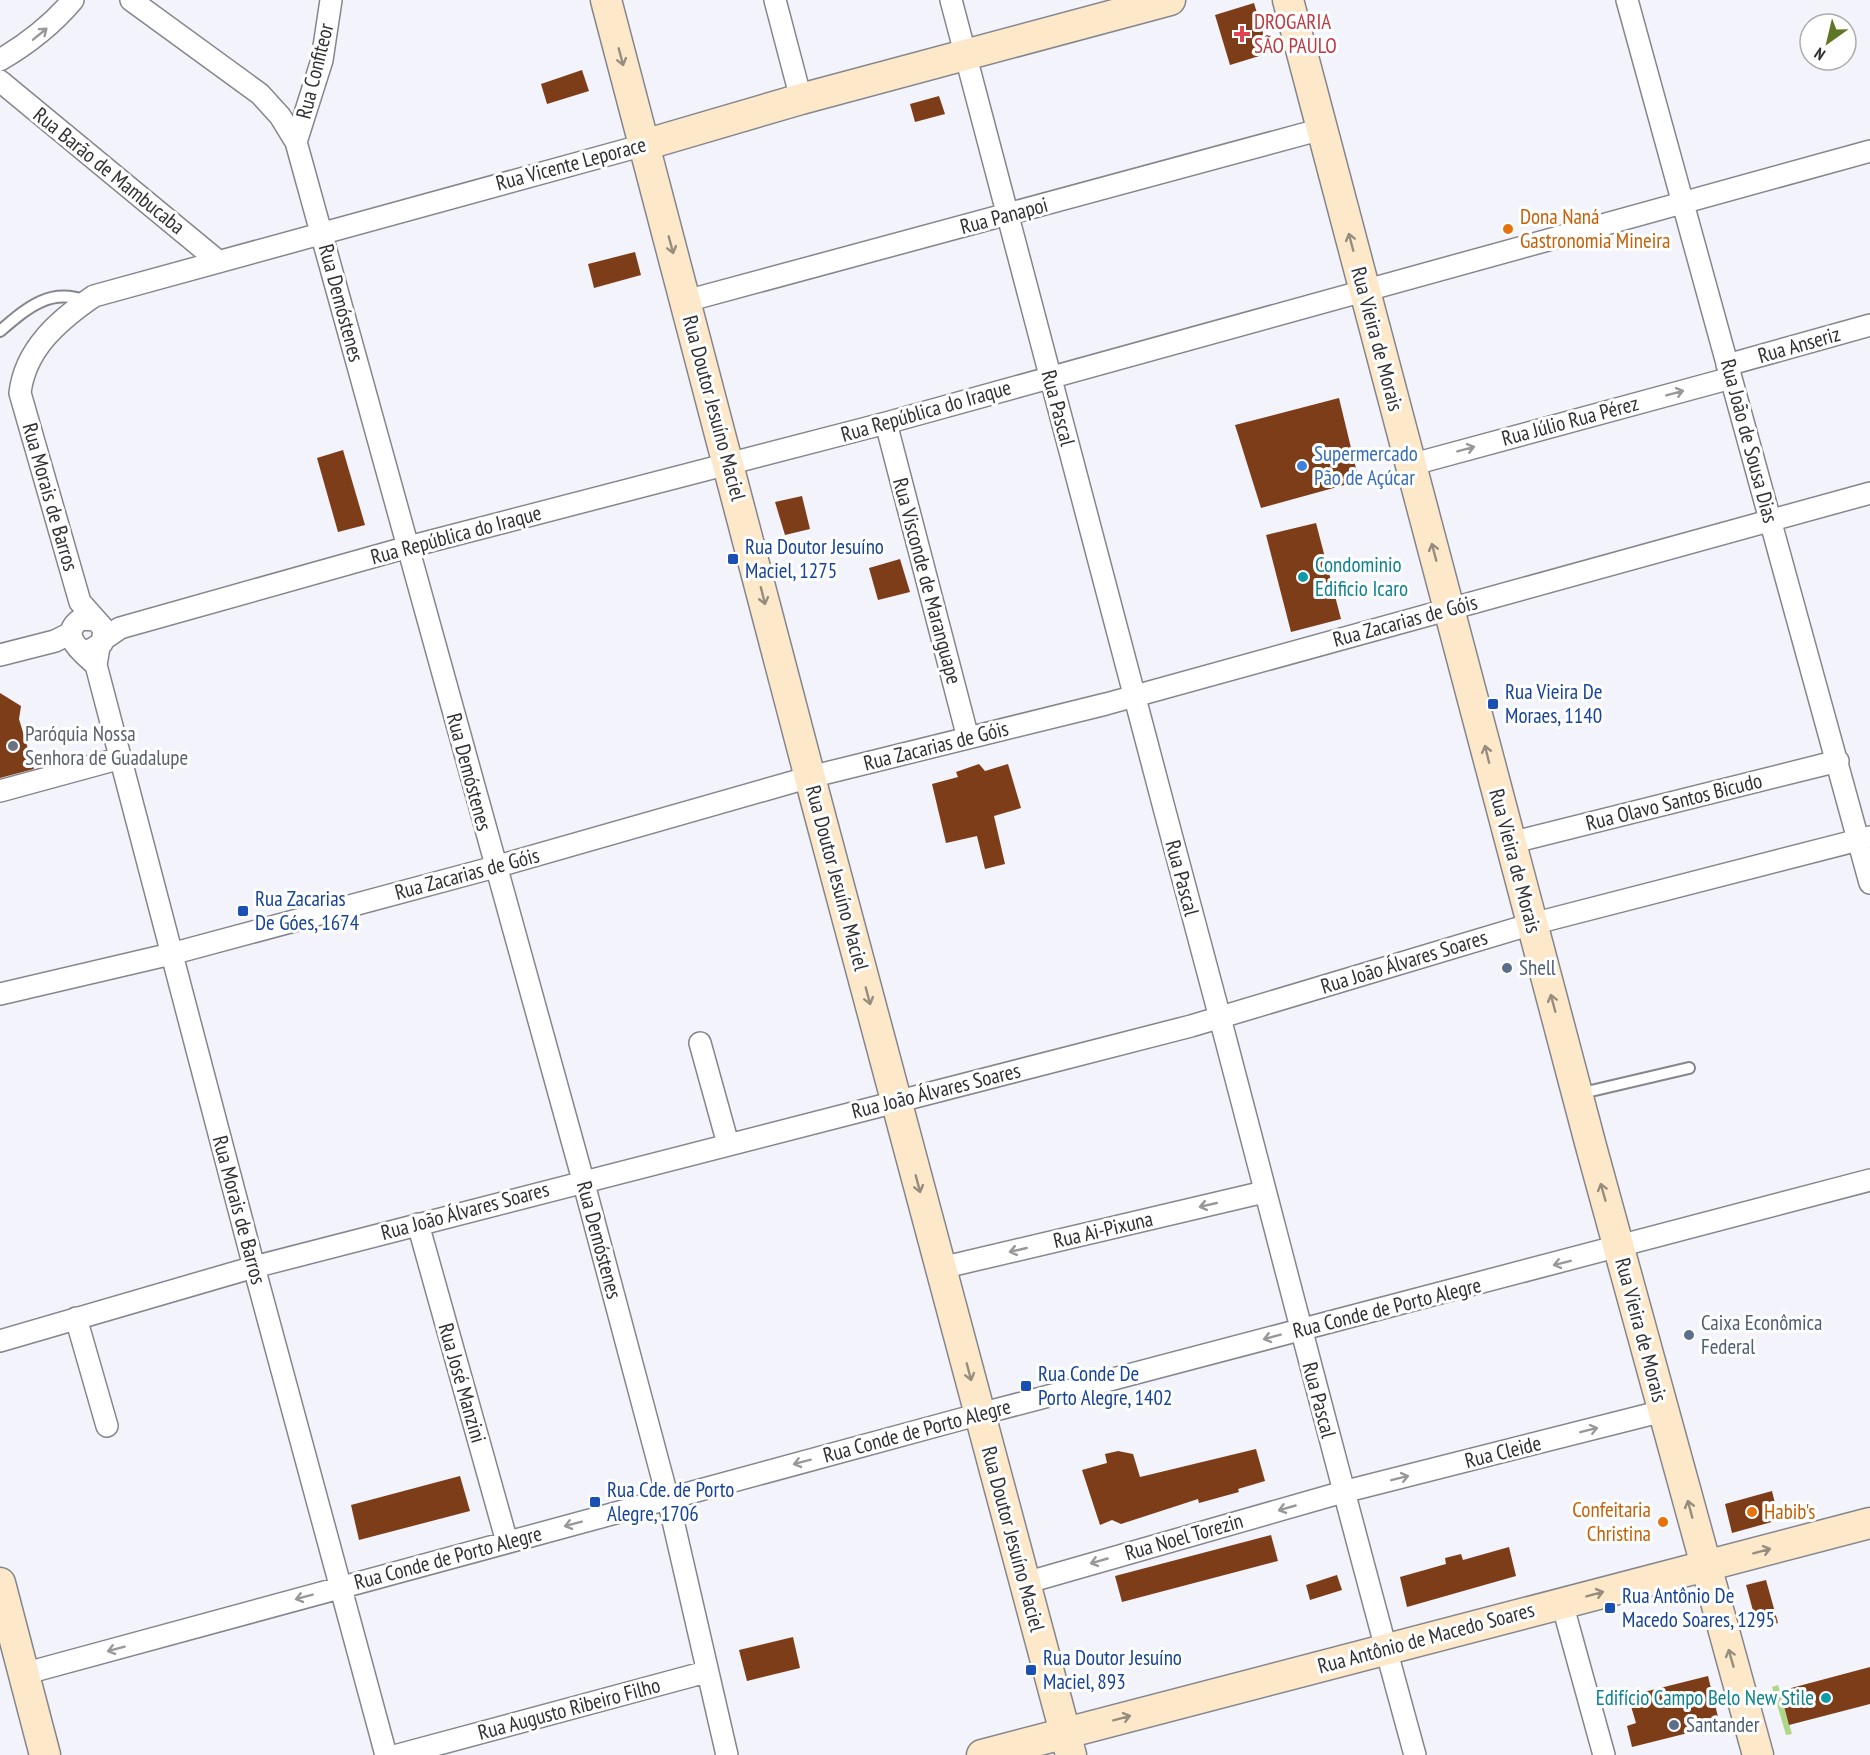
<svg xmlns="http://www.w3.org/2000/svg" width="1870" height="1755" font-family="'PT Sans Narrow',sans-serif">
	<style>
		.green { fill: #b0d689 }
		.building { fill: #7e3d19 }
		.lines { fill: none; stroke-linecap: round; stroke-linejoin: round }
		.lane-casing { stroke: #85868d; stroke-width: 14 }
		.street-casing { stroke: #85868d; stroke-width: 24 }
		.secondary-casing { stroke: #85868d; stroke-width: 33 }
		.lane { stroke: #fff; stroke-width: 10 }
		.street { stroke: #fff; stroke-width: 21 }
		.secondary { stroke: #fde9ca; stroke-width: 30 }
		.oneway { stroke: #98989a }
		.oneway2 { stroke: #978d7f }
		.health-dot { fill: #e0444e; stroke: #fff; stroke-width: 2 }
		.food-dot { fill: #e8710a; stroke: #fff; stroke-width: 2 }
		.shop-dot { fill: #3f7fe0; stroke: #fff; stroke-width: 2 }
		.transit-dot { fill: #1a4fb4; stroke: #fff; stroke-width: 2 }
		.culture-dot { fill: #0f9aa8; stroke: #fff; stroke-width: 2 }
		.worship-dot { fill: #6b7280; stroke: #fff; stroke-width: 2 }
		.service-dot { fill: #5c6f8a; stroke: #fff; stroke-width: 2 }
		.labels { text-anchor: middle; stroke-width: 6; stroke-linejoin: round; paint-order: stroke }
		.health-label { font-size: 21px; fill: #be3a42; stroke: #fff; text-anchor: start }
		.street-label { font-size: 21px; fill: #313134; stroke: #fff }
		.food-label { font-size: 21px; fill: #c56008; stroke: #fff; text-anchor: start }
		.shop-label { font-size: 21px; fill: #366cbe; stroke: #fff; text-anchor: start }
		.transit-label { font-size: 21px; fill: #164399; stroke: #fff; text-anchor: start }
		.culture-label { font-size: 21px; fill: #0d838f; stroke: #fff; text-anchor: start }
		.worship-label { font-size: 21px; fill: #5b616d; stroke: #fff; text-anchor: start }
		.service-label { font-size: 21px; fill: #4e5e75; stroke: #fff; text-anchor: start }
	</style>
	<rect width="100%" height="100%" fill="#f2f3fb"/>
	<path class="green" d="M1778,1685L1792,1734L1786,1735L1772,1687Z"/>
	<path class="building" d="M1254,3L1269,53L1230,65L1215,15Z
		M582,70L589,91L547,104L541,84Z
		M939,96L945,114L915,122L910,104Z
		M635,252L641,275L594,288L588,264Z
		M1339,398L1359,481L1261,508L1235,425Z
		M343,450L365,525L338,532L317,458Z
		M802,496L810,529L785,535L775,502Z
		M1316,523L1341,619L1291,632L1266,535Z
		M900,559L910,592L878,600L869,568Z
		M0,693L21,706L19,719L34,769L0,778Z
		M979,764L985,771L1008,764L1021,808L994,816L1005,864L985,869L977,836L946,843L932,784L958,777L956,772Z
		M1256,1449L1265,1481L1238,1489L1239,1492L1199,1503L1198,1499L1121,1524L1112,1520L1100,1525L1082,1470L1107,1463L1105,1454L1118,1451L1133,1454L1140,1477Z
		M460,1476L470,1511L359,1540L351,1505Z
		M1772,1491L1779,1520L1732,1533L1725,1504Z
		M1271,1535L1278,1561L1122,1602L1115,1576Z
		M1509,1547L1516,1576L1407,1607L1400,1577L1446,1564L1445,1558L1461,1554L1463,1560Z
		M1337,1575L1342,1590L1310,1600L1306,1585Z
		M1766,1580L1778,1623L1758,1629L1746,1585Z
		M793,1637L800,1668L747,1681L739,1650Z
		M1870,1667V1704L1789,1725L1780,1691Z
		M1708,1676L1720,1725L1632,1747L1627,1726L1636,1723L1628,1696Z"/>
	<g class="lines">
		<g class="lane-casing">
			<path id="lane" d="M0,331C27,308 50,287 86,301
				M1578,1094L1689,1068"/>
		</g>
		<g class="street-casing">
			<path id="street" d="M131,0L260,94L280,116L296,142L583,1180L668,1499L727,1755
				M775,0L801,99
				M951,0C1038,338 1129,676 1219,1014C1284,1261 1347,1509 1415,1755
				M1627,0L1870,883
				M0,60C29,43 52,25 73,0
				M0,81L218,261
				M296,142L322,60L331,0
				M686,301L1322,129
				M1727,365L1870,325
				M886,423L968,738
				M1410,465L1731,378
				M96,620L80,602L20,393C25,349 59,320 94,296L644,145
				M104,639L120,628L408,547L886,423L1870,151
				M99,647L96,665L254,1267L386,1755
				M79,649L89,651L102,643L104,629L96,620L81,619C57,635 83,653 96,665
				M0,655L55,641L71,633
				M0,791L121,758
				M1510,843L1838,761
				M0,994L171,954L495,867L810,777L1106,704L1870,493
				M700,1043L728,1144
				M418,1224L507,1542
				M941,1268L1264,1192
				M76,1318L107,1426
				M0,1341L254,1267L1191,1026L1532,924L1870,837
				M1025,1583L1343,1492L1663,1411
				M1562,1603L1604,1755
				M23,1674L980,1414L1870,1180
				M398,1755L706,1672"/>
		</g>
		<g class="secondary-casing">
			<path id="secondary" d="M606,0L818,808L1071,1755
				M1288,0L1592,1150L1758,1755
				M644,145L801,99L1170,0
				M0,1583L45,1755
				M982,1755L1870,1523"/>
		</g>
		<use href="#lane" class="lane"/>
		<use href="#street" class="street"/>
		<use href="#secondary" class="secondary"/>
	</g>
	<defs><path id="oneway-shaft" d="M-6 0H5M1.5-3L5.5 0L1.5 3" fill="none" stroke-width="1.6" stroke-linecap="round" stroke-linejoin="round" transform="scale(1.5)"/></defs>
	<g class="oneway">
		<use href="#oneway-shaft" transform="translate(40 34) rotate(-39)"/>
		<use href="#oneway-shaft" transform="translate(1675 393) rotate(-15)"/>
		<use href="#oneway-shaft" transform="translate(1466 449) rotate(-15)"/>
		<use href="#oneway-shaft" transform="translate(1208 1205) rotate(167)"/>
		<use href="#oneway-shaft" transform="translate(1018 1250) rotate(167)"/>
		<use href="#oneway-shaft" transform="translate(1562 1263) rotate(166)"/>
		<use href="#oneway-shaft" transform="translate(1272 1337) rotate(165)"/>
		<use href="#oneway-shaft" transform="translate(1589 1430) rotate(-14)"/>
		<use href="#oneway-shaft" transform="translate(802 1462) rotate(165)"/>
		<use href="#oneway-shaft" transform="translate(1400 1478) rotate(-14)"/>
		<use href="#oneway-shaft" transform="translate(1287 1508) rotate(164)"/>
		<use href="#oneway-shaft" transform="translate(573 1524) rotate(165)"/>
		<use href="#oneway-shaft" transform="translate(1099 1561) rotate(164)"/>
		<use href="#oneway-shaft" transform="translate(304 1597) rotate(165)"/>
		<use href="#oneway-shaft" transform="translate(116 1649) rotate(165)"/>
	</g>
	<g class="oneway2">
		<use href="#oneway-shaft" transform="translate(621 57) rotate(75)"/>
		<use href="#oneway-shaft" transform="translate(1351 242) rotate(-105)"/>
		<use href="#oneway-shaft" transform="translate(671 245) rotate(75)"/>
		<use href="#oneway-shaft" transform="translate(1434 552) rotate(-105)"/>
		<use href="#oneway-shaft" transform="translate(763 596) rotate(76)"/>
		<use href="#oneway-shaft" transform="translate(1487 754) rotate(-104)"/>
		<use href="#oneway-shaft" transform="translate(868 996) rotate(75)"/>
		<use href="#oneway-shaft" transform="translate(1553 1003) rotate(-105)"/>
		<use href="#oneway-shaft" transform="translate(918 1184) rotate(75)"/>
		<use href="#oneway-shaft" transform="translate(1603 1192) rotate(-106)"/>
		<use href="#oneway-shaft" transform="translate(969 1372) rotate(75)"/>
		<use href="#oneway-shaft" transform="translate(1690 1509) rotate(-105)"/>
		<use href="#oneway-shaft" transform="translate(1762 1551) rotate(-15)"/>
		<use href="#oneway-shaft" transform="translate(1595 1594) rotate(-15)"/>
		<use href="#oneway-shaft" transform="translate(1731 1658) rotate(-106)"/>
		<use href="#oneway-shaft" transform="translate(1122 1718) rotate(-15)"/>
	</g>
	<path class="health-dot" d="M1239 25h6v6h6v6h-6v6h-6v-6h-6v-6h6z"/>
	<g class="food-dot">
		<circle cx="1508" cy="229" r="6"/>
		<circle cx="1752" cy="1512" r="6"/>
		<circle cx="1663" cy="1522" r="6"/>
	</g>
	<circle class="shop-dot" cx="1302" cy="466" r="6"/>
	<g class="transit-dot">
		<rect x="727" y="553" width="12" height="12" rx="3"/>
		<rect x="1487" y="698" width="12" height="12" rx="3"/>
		<rect x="237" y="905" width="12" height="12" rx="3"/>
		<rect x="1020" y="1380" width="12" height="12" rx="3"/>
		<rect x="589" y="1496" width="12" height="12" rx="3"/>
		<rect x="1604" y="1602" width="12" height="12" rx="3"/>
		<rect x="1025" y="1664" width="12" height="12" rx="3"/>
	</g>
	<g class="culture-dot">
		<circle cx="1303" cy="577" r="6"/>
		<circle cx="1826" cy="1698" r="6"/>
	</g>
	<circle class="worship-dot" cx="13" cy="746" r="6"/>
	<g class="service-dot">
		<circle cx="1507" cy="968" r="6"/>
		<circle cx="1689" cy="1335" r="6"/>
		<circle cx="1674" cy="1725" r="6"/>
	</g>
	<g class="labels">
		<g class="health-label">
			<text x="1254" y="29">DROGARIA<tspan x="1254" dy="24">SÃO PAULO</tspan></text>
		</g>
		<g class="street-label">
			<text transform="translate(315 71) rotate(-76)" y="7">Rua Confiteor</text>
			<text transform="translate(571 164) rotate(-15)" y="7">Rua Vicente Leporace</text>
			<text transform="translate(109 171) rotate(39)" y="7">Rua Barão de Mambucaba</text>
			<text transform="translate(1004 216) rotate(-15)" y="7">Rua Panapoi</text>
			<text transform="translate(341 303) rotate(75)" y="7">Rua Demóstenes</text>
			<text transform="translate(1377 339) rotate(75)" y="7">Rua Vieira de Morais</text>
			<text transform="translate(1799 345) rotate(-16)" y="7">Rua Anseriz</text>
			<text transform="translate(714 408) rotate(75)" y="7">Rua Doutor Jesuíno Maciel</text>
			<text transform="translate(1058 408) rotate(75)" y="7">Rua Pascal</text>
			<text transform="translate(926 411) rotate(-16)" y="7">Rua República do Iraque</text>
			<text transform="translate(1570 421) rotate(-15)" y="7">Rua Júlio Rua Pérez</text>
			<text transform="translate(1749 441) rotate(75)" y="7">Rua João de Sousa Dias</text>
			<text transform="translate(50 497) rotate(74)" y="7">Rua Morais de Barros</text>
			<text transform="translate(456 535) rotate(-15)" y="7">Rua República do Iraque</text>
			<text transform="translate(927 581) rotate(75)" y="7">Rua Visconde de Maranguape</text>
			<text transform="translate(1405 621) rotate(-15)" y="7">Rua Zacarias de Góis</text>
			<text transform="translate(936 746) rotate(-14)" y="7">Rua Zacarias de Góis</text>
			<text transform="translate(469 772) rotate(75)" y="7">Rua Demóstenes</text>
			<text transform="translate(1674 802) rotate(-14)" y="7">Rua Olavo Santos Bicudo</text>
			<text transform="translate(1515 861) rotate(75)" y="7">Rua Vieira de Morais</text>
			<text transform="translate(467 874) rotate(-15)" y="7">Rua Zacarias de Góis</text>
			<text transform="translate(837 878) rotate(75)" y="7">Rua Doutor Jesuíno Maciel</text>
			<text transform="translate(1182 878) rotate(75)" y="7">Rua Pascal</text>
			<text transform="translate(1404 962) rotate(-17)" y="7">Rua João Álvares Soares</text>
			<text transform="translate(936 1091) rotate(-14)" y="7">Rua João Álvares Soares</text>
			<text transform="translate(239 1210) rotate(75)" y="7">Rua Morais de Barros</text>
			<text transform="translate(465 1211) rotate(-15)" y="7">Rua João Álvares Soares</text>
			<text transform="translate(1103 1230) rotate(-13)" y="7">Rua Ai-Pixuna</text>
			<text transform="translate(599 1240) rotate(75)" y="7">Rua Demóstenes</text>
			<text transform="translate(1387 1308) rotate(-14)" y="7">Rua Conde de Porto Alegre</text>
			<text transform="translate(1641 1330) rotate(75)" y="7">Rua Vieira de Morais</text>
			<text transform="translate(462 1383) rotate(74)" y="7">Rua José Manzini</text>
			<text transform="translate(1319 1400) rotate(75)" y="7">Rua Pascal</text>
			<text transform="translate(917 1431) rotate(-15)" y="7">Rua Conde de Porto Alegre</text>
			<text transform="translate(1503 1452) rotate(-14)" y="7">Rua Cleide</text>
			<text transform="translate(1184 1537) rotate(-16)" y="7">Rua Noel Torezin</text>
			<text transform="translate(1013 1539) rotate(75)" y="7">Rua Doutor Jesuíno Maciel</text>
			<text transform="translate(448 1558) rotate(-15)" y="7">Rua Conde de Porto Alegre</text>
			<text transform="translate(1426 1638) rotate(-15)" y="7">Rua Antônio de Macedo Soares</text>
			<text transform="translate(569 1709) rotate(-15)" y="7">Rua Augusto Ribeiro Filho</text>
		</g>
		<g class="food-label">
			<text x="1520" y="224">Dona Naná<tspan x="1520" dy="24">Gastronomia Mineira</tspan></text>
			<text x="1651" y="1517" text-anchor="end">Confeitaria<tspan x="1651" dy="24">Christina</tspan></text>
			<text x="1764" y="1519">Habib's</text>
		</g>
		<g class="shop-label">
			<text x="1314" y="461">Supermercado<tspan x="1314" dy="24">Pão de Açúcar</tspan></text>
		</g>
		<g class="transit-label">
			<text x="745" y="554">Rua Doutor Jesuíno<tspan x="745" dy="24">Maciel, 1275</tspan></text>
			<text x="1505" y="699">Rua Vieira De<tspan x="1505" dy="24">Moraes, 1140</tspan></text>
			<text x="255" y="906">Rua Zacarias<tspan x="255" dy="24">De Góes, 1674</tspan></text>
			<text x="1038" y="1381">Rua Conde De<tspan x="1038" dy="24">Porto Alegre, 1402</tspan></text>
			<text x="607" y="1497">Rua Cde. de Porto<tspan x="607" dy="24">Alegre, 1706</tspan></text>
			<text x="1622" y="1603">Rua Antônio De<tspan x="1622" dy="24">Macedo Soares, 1295</tspan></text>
			<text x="1043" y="1665">Rua Doutor Jesuíno<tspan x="1043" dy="24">Maciel, 893</tspan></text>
		</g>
		<g class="culture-label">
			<text x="1315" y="572">Condominio<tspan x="1315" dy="24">Edificio Icaro</tspan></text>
			<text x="1814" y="1705" text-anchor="end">Edifício Campo Belo New Stile</text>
		</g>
		<g class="worship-label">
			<text x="25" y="741">Paróquia Nossa<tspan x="25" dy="24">Senhora de Guadalupe</tspan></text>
		</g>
		<g class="service-label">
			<text x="1519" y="975">Shell</text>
			<text x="1701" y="1330">Caixa Econômica<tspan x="1701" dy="24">Federal</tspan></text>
			<text x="1686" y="1732">Santander</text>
		</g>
	</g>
	<g transform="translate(1828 42) rotate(214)"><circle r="28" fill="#ffffff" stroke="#adadae" stroke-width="1.5"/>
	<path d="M0-4.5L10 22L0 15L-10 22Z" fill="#607627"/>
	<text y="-9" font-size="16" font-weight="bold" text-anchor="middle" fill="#313134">N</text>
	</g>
</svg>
